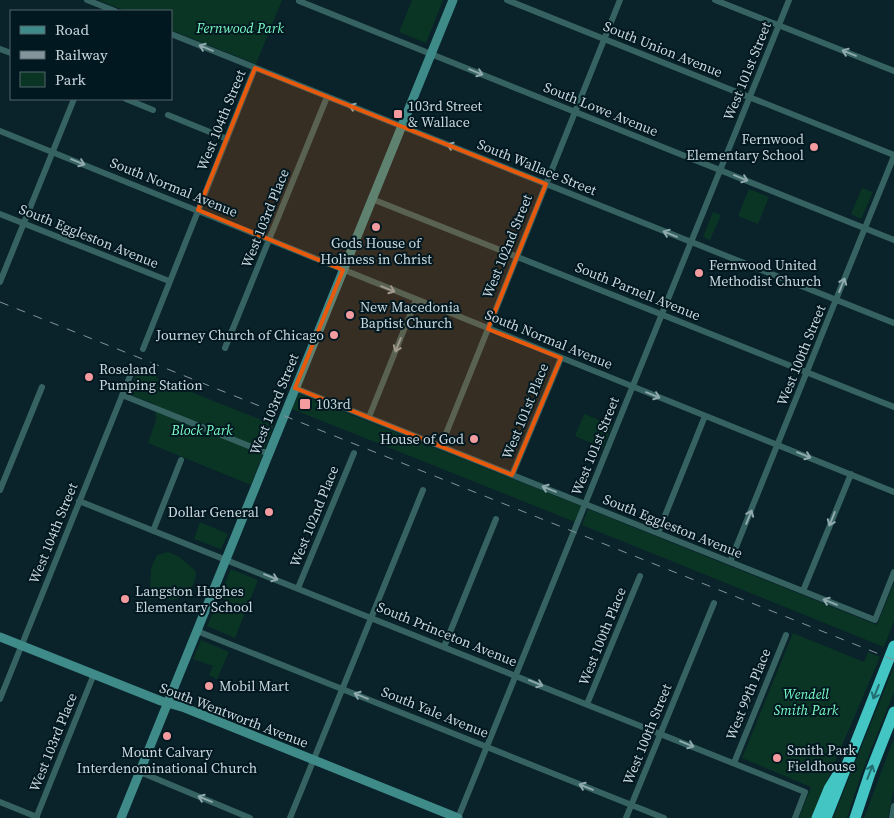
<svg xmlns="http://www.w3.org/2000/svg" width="894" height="818" font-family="'Source Serif 4',serif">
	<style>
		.green { fill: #0a3525 }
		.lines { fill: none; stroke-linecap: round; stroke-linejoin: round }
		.street { stroke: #366362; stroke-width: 6 }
		.secondary { stroke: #3e8b89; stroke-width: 9 }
		.highway { stroke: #43c5c3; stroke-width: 11 }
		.rail { stroke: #83949b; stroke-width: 1; stroke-dasharray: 9 9; stroke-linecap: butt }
		.oneway { stroke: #8fa9ac }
		.oneway2 { stroke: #226e72 }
		.marked { fill: #e8590c; fill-opacity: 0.2; stroke: #e8590c; stroke-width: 4; stroke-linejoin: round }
		.poi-dot { fill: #f49b9f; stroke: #021820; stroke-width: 2 }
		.labels { text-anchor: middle; stroke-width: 4; stroke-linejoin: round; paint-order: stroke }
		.park-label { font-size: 14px; font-style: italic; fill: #7bfdc5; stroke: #021820 }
		.street-label { font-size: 14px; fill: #cad7dd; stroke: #021820 }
		.poi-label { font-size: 14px; fill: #cad7dd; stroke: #021820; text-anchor: start }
	</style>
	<rect width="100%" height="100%" fill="#0a222a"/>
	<path class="green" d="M98,0H282L256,64L171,30V11H126Z
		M412,0H443L426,43L399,32Z
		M862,188L873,192L861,219L851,214Z
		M749,189L769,197L758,224L738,216Z
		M713,212L721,215L710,240L703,237Z
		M140,366L158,374L156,378L274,425L251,485L148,443L156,420L155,404L128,394Z
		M299,394L581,506L575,522L292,409Z
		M584,414L612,425L603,448L575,436Z
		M588,509L877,625L894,583V621L884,647L582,525Z
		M200,522L228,534L221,549L194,539Z
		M168,552L178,556L196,571C196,597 168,611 150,589L151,568L157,555Z
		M231,569L258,580L235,638L207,626L215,608L231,614L236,605L219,597Z
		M793,633L864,662L868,652L880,657L811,818H799L811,787L742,758Z
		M201,640L229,652L217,679L209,675L213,666L193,659Z
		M894,666V692L861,775L847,818H833Z
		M894,738V788L888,818H864Z"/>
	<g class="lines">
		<path class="street" d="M87,0L115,11
			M507,0L894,155
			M715,0L894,71
			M299,1L894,240
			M171,34L894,323
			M0,49L11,53
			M126,99L153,110
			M168,115L227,139
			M0,131L894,492
			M372,199L894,407
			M0,214L169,281
			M0,282L74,99
			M225,348L327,97
			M143,349L255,68
			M295,388L875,620L894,572
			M122,395L269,454
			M369,417L416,300
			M441,446L620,0
			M512,475L561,358
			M0,490L42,387
			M79,501L805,792L795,818
			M153,531L181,460
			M658,533L705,416
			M730,562L894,156
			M298,588L354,453
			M803,591L851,474
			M197,631L664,818
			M444,647L496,519
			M0,699L130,376
			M587,704L640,576
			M734,763L786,635
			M140,772L250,818
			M0,802L37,817
			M36,818L94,674
			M290,818L423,490
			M458,818L789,0
			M626,818L714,603
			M892,818L894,806"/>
		<path class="secondary" d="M0,637L161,701L185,708L458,818
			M121,818L453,0"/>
		<path class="highway" d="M817,818L829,789L837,776
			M826,818L894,646
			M855,818L870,773L894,712"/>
		<path class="rail" d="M0,302L894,660"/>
	</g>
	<defs><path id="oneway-shaft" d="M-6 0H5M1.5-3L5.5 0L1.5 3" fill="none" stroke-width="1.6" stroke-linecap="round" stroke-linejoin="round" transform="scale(1.25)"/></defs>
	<g class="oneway">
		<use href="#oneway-shaft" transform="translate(206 48) rotate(-158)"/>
		<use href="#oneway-shaft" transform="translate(849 53) rotate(-158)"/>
		<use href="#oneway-shaft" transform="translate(476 72) rotate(22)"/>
		<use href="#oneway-shaft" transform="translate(356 108) rotate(-158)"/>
		<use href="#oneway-shaft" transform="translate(454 147) rotate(-158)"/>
		<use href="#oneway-shaft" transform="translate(78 162) rotate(22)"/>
		<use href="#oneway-shaft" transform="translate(741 178) rotate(22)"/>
		<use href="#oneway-shaft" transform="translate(670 234) rotate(-158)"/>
		<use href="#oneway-shaft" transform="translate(842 285) rotate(-68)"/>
		<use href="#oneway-shaft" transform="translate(388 289) rotate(22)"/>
		<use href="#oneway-shaft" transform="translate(398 345) rotate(112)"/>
		<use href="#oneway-shaft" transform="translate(653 395) rotate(22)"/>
		<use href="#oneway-shaft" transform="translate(804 455) rotate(22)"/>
		<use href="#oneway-shaft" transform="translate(549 489) rotate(-158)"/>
		<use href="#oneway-shaft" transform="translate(749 517) rotate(-68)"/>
		<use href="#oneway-shaft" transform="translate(832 519) rotate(112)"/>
		<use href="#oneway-shaft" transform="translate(271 577) rotate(22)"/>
		<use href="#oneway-shaft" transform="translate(830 602) rotate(-158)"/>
		<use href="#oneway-shaft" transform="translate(536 683) rotate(22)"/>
		<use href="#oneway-shaft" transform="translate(361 696) rotate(-158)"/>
		<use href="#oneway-shaft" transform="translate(687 744) rotate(22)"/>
		<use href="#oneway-shaft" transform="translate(586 787) rotate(-158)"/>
		<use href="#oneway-shaft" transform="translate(205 799) rotate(-158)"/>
	</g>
	<g class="oneway2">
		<use href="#oneway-shaft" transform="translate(876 692) rotate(112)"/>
		<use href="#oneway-shaft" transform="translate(870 772) rotate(-69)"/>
	</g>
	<path class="marked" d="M255,68L546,184L488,329L561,358L512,475L295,388L343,270L198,210Z"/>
	<g class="poi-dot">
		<rect x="393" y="109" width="10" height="10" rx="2.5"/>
		<circle cx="814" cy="147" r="5"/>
		<circle cx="376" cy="227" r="5"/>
		<circle cx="699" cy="273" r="5"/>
		<circle cx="350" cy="315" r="5"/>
		<circle cx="334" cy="335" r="5"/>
		<circle cx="89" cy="377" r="5"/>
		<rect x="299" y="398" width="12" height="12" rx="2.5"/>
		<circle cx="474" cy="439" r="5"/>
		<circle cx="269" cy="512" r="5"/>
		<circle cx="125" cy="599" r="5"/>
		<circle cx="209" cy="686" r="5"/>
		<circle cx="167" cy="736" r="5"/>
		<circle cx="777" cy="758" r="5"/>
	</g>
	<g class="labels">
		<g class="park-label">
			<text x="240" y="33">Fernwood Park</text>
			<text x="202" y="435">Block Park</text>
			<text x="806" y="699">Wendell<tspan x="806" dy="16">Smith Park</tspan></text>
		</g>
		<g class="street-label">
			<text transform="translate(663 49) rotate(22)" y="5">South Union Avenue</text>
			<text transform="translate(747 71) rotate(-68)" y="5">West 101st Street</text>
			<text transform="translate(601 109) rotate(22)" y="5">South Lowe Avenue</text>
			<text transform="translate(221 120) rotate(-68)" y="5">West 104th Street</text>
			<text transform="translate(537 167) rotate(22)" y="5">South Wallace Street</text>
			<text transform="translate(174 187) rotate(22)" y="5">South Normal Avenue</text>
			<text transform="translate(265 218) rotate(-68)" y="5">West 103rd Place</text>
			<text transform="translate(89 236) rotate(22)" y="5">South Eggleston Avenue</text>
			<text transform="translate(507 246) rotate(-68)" y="5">West 102nd Street</text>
			<text transform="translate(638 291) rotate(22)" y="5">South Parnell Avenue</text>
			<text transform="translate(549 339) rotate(22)" y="5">South Normal Avenue</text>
			<text transform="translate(801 355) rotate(-68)" y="5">West 100th Street</text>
			<text transform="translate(274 404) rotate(-68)" y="5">West 103rd Street</text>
			<text transform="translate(525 411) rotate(-68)" y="5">West 101st Place</text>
			<text transform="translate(595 446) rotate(-68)" y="5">West 101st Street</text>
			<text transform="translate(314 516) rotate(-68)" y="5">West 102nd Place</text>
			<text transform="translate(673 526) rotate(22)" y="5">South Eggleston Avenue</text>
			<text transform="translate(53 533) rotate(-68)" y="5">West 104th Street</text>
			<text transform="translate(447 634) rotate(22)" y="5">South Princeton Avenue</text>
			<text transform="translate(602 636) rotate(-68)" y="5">West 100th Place</text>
			<text transform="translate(748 694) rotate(-68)" y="5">West 99th Place</text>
			<text transform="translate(435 712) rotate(22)" y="5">South Yale Avenue</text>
			<text transform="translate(234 715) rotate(21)" y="5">South Wentworth Avenue</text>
			<text transform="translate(647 734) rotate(-68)" y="5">West 100th Street</text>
			<text transform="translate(53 742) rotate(-68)" y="5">West 103rd Place</text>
		</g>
		<g class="poi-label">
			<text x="408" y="111">103rd Street<tspan x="408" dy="16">&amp; Wallace</tspan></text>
			<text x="804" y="144" text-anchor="end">Fernwood<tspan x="804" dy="16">Elementary School</tspan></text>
			<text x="376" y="248" text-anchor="middle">Gods House of<tspan x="376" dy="16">Holiness in Christ</tspan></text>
			<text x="709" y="270">Fernwood United<tspan x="709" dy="16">Methodist Church</tspan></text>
			<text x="360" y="312">New Macedonia<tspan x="360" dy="16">Baptist Church</tspan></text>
			<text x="324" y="340" text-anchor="end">Journey Church of Chicago</text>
			<text x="99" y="374">Roseland<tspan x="99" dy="16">Pumping Station</tspan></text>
			<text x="316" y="409">103rd</text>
			<text x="464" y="444" text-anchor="end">House of God</text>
			<text x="259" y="517" text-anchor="end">Dollar General</text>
			<text x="135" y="596">Langston Hughes<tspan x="135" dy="16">Elementary School</tspan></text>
			<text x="219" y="691">Mobil Mart</text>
			<text x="787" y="755">Smith Park<tspan x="787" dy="16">Fieldhouse</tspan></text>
			<text x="167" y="757" text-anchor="middle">Mount Calvary<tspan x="167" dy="16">Interdenominational Church</tspan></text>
		</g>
	</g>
	<rect x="10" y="10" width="162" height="90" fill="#021820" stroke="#52646c"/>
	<rect x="20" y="26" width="25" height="8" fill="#3e8b89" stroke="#52646c"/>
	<text x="55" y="35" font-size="15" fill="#cad7dd">Road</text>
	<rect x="20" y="51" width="25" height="8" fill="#83949b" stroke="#52646c"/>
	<text x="55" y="60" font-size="15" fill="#cad7dd">Railway</text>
	<rect x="20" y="72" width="25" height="15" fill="#0a3525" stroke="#52646c"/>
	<text x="55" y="85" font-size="15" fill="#cad7dd">Park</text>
</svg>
